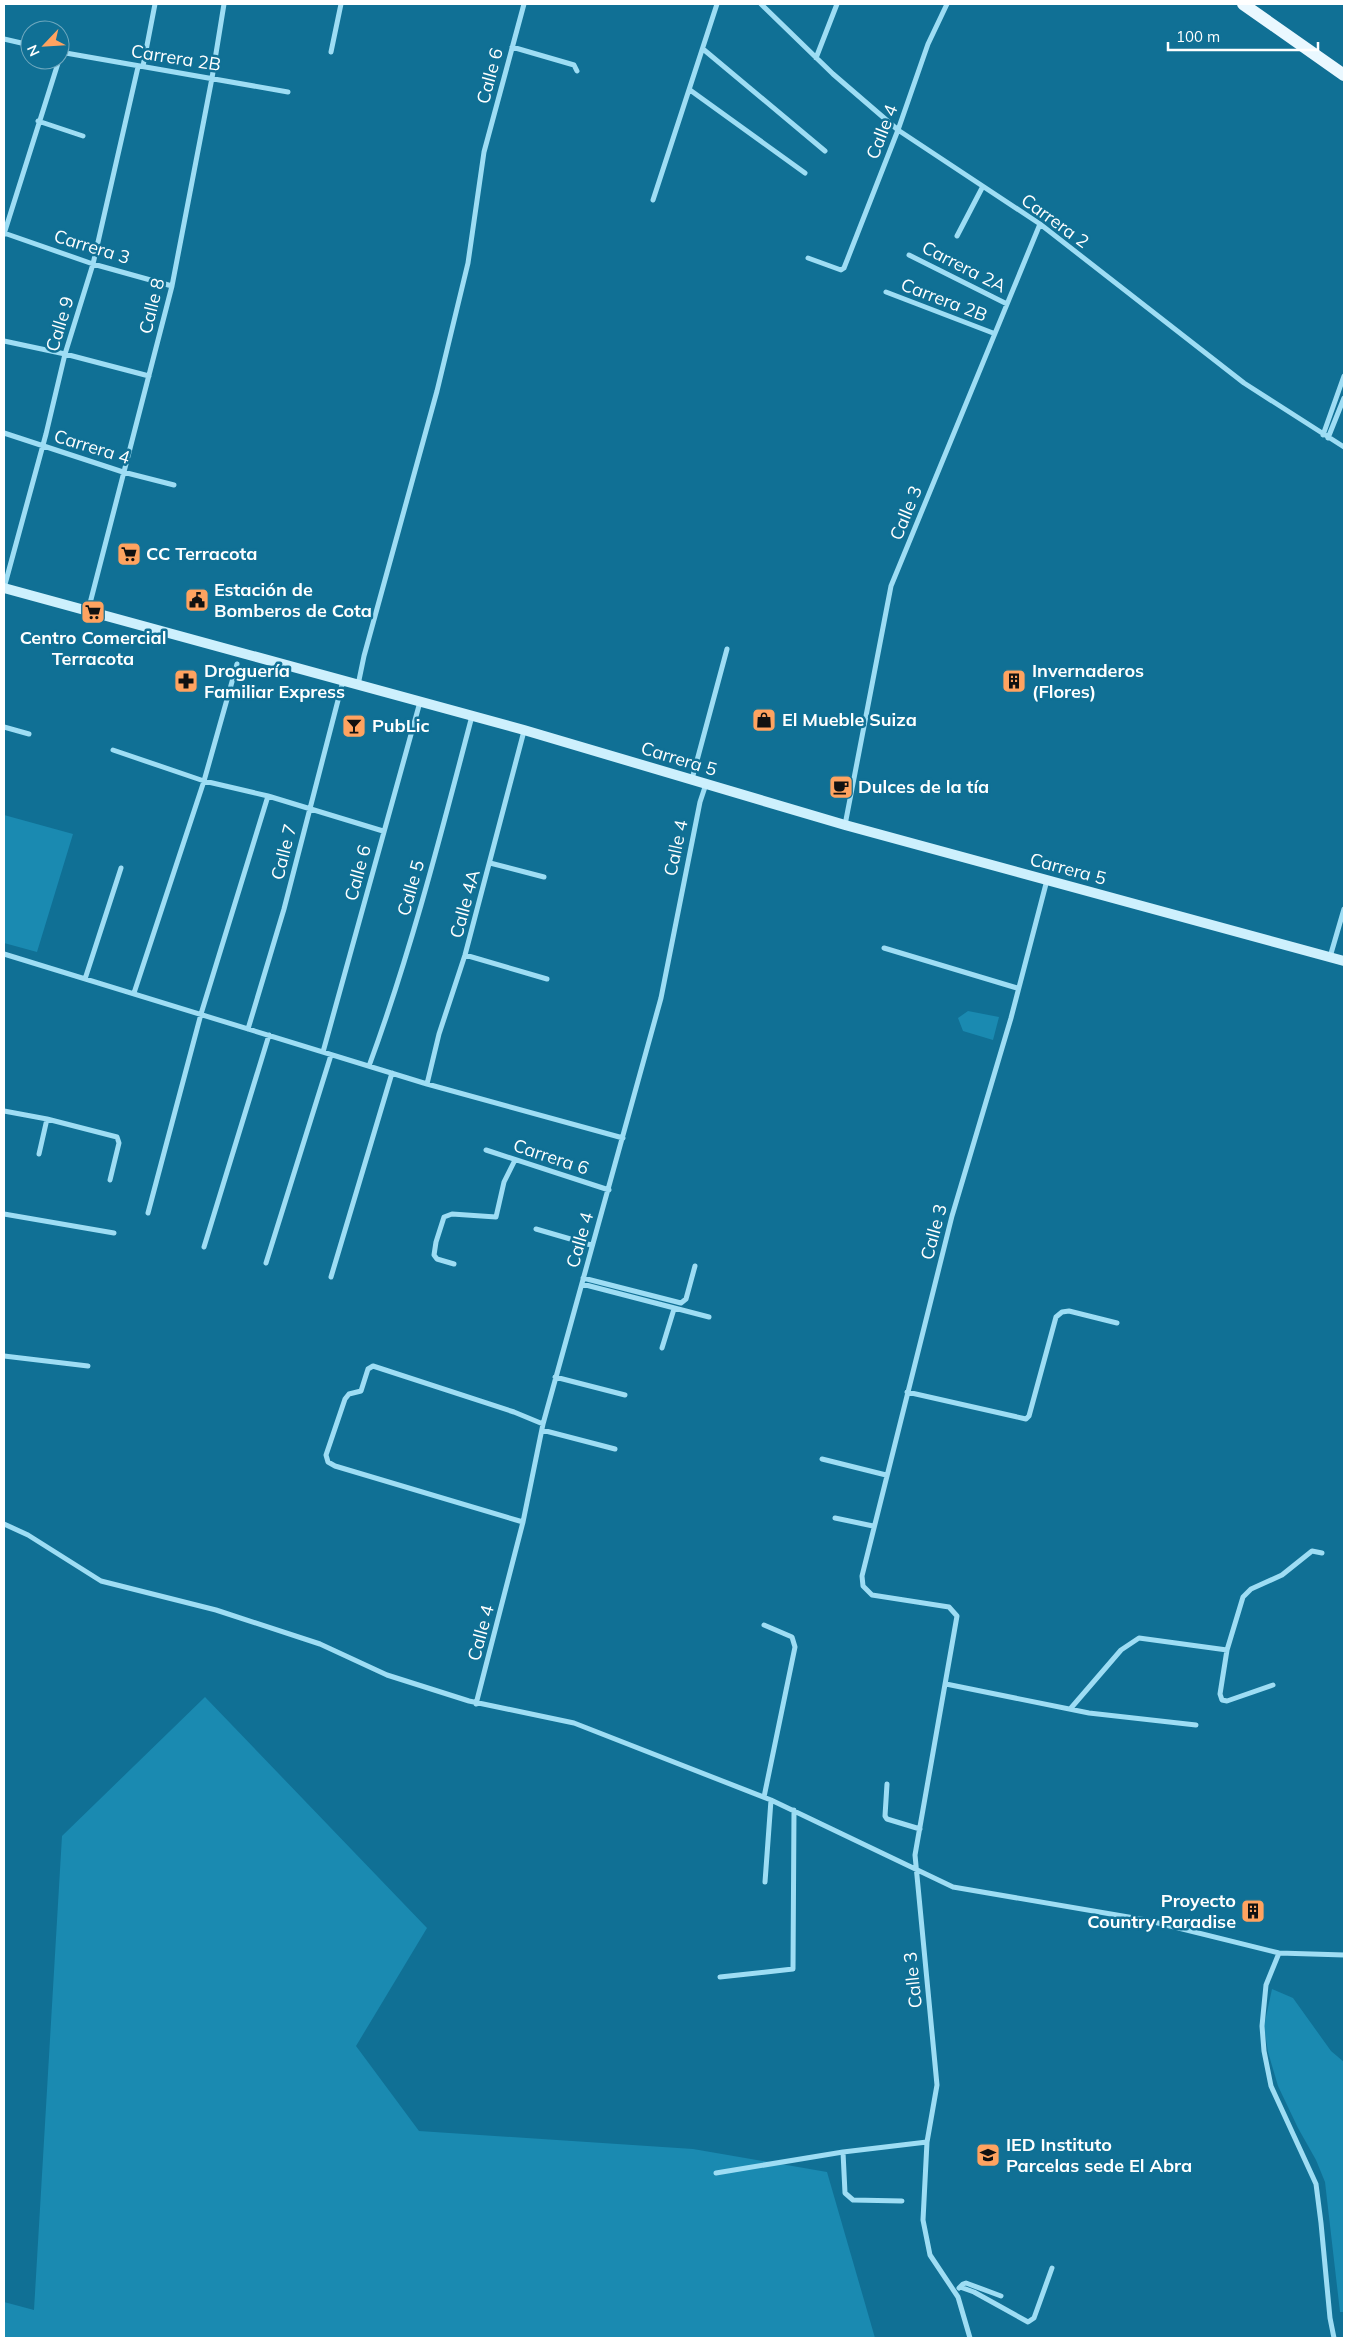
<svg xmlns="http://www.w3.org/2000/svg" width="1348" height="2342" font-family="Mulish,sans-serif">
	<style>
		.green { fill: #1a8ab1 }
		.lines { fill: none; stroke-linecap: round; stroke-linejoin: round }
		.street { stroke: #9eddf4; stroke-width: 5 }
		.secondary { stroke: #cdf0fd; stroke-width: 10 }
		.primary { stroke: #eaf8ff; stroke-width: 12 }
		.labels { text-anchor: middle; stroke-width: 5; stroke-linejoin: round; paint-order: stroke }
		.street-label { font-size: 18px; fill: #fff; stroke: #107095 }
		.poi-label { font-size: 18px; font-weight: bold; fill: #fff; stroke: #107095; text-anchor: start }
	</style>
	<rect width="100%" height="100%" fill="#107095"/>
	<path class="green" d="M4,815L73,834L37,952L4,943Z
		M968,1011L999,1017L993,1040L963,1031L958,1018Z
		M205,1697L427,1928L356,2046L419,2131L693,2149L827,2172L875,2338H4V2302L34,2310L62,1836Z
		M1272,1989L1293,1998L1331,2051L1344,2062V2312H1340L1325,2182L1316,2160L1298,2128L1278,2086L1268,2052L1264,2026Z"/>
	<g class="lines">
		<path class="street" d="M761,4L833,74L898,130L1040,224L1244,383L1344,447
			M4,39L30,45
			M512,47L574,65L577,71
			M703,49L825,151
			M60,52L288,92
			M331,52L341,4
			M816,58L837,4
			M143,66L155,4
			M690,90L805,173
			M38,121L83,136
			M653,200L717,4
			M4,233L93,264L172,286
			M4,234L59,60
			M957,236L982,188
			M909,255L1007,304
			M808,258L841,270L844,268L898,130L928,44L947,4
			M886,292L993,333
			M4,341L65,354L149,376
			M4,433L123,472L174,485
			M1323,435L1344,376
			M1328,438L1344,398
			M4,588L46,434L65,354L93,264L138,67
			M88,611L172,286L212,78L224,4
			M358,685L364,656L437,391L468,263L484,152L524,4
			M4,727L29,734
			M113,750L204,781L268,796L383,831
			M692,779L727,649
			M845,825L891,586L1040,224
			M490,863L544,877
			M884,948L1017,988
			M4,954L427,1084L623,1138
			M465,955L547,979
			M1330,957L1344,909
			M85,979L121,868
			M134,993L204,781L237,664
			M248,1029L284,909L343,681
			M323,1052L420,702
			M369,1066C411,952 441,834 472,716
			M427,1084L439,1034L465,955L524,731
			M4,1111L47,1119L117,1137L119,1143L110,1180
			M486,1150L609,1190
			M39,1154L47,1119
			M148,1213L201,1014L268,796
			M4,1214L114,1233
			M536,1229L591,1245
			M204,1247L269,1035
			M266,1263L331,1055
			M454,1264L437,1259L434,1255L436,1242L444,1217L452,1214L496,1217L504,1182L515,1160
			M331,1277L392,1073
			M583,1278L681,1303L686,1299L695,1266
			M582,1284L709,1317
			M662,1348L674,1309
			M4,1356L88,1366
			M555,1377L625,1395
			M907,1392L1026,1419L1029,1416L1056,1317L1062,1312L1069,1311L1117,1323
			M542,1430L615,1449
			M822,1459L886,1475
			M835,1518L873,1526
			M523,1522L335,1466L328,1462L326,1455L345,1399L349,1394L361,1391L368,1369L373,1366L514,1412L543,1424
			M4,1524L28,1535L101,1581L216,1610L320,1644L387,1675L469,1701L574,1723L771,1800L953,1887L1146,1920L1279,1953L1344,1955
			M946,1684L1089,1713L1196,1725
			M1273,1685L1227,1701L1222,1700L1220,1694L1227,1650L1243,1597L1251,1589L1282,1575L1312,1551L1322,1553
			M476,1704L523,1522L543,1424L661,998L700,802L706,784
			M1071,1708L1121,1650L1139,1638L1227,1650
			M887,1784L885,1816L887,1819L920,1829
			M764,1797L795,1647L792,1637L764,1625
			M765,1882L771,1800
			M1279,1953L1266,1985L1262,2026L1264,2051L1271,2086L1316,2184L1321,2223L1330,2318L1334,2338
			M720,1977L793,1969L794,1810
			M843,2152L845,2193L853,2200L902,2201
			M716,2173L843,2152L927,2142
			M960,2287L974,2292L1028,2322L1034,2318L1052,2268
			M959,2288L963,2284L966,2283L1001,2296
			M970,2338L958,2297L930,2255L923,2220L927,2142L937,2085L915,1855L957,1616L949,1607L872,1595L863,1586L862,1576L952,1216L1011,1018L1047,880"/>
		<path class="secondary" d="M4,588L524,730L845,825L1344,961"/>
		<path class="primary" d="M1243,4L1344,75"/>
	</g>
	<defs>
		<g id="supermarket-square" transform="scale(1.25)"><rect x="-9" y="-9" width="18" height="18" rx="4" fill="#ffa360" stroke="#107095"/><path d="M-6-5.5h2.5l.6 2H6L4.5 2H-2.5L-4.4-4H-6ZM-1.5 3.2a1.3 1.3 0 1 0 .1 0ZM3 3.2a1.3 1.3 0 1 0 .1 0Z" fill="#111"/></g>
		<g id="civic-square" transform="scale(1.25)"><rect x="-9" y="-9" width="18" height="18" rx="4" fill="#ffa360" stroke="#107095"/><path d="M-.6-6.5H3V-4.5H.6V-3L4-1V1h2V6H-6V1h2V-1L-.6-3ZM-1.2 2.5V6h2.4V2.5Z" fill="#111"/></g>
		<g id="pharmacy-square" transform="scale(1.25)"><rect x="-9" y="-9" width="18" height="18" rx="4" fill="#ffa360" stroke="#107095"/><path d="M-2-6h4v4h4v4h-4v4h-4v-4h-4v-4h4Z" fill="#111"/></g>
		<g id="building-square" transform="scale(1.25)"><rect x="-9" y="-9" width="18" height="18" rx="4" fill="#ffa360" stroke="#107095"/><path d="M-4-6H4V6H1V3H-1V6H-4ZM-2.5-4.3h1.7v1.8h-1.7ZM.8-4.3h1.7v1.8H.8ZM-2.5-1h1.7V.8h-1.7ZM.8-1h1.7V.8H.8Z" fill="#111"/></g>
		<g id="shop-square" transform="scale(1.25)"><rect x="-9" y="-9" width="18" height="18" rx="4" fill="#ffa360" stroke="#107095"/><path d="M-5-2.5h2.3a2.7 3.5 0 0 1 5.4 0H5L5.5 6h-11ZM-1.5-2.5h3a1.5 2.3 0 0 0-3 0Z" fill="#111"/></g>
		<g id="bar-square" transform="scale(1.25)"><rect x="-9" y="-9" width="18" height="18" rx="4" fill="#ffa360" stroke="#107095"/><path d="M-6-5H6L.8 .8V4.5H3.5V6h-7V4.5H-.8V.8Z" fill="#111"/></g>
		<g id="cafe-square" transform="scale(1.25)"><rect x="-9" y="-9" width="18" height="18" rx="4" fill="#ffa360" stroke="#107095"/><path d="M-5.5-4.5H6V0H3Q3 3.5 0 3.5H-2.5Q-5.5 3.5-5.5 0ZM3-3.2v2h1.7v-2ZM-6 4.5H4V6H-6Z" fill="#111"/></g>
		<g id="school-square" transform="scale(1.25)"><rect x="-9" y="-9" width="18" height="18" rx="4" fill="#ffa360" stroke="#107095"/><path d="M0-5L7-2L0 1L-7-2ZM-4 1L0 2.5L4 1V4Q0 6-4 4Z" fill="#111"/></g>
	</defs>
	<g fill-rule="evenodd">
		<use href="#supermarket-square" x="129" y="554"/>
		<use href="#civic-square" x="197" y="600"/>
		<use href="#supermarket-square" x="93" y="612"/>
		<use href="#pharmacy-square" x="186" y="681"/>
		<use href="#building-square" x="1014" y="681"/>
		<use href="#shop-square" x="764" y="720"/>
		<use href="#bar-square" x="354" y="726"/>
		<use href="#cafe-square" x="841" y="787"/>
		<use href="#building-square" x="1253" y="1911"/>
		<use href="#school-square" x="988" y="2155"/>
	</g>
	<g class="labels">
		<g class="street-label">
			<text transform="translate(176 58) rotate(9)" y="6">Carrera 2B</text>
			<text transform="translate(490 76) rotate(-75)" y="6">Calle 6</text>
			<text transform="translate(882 132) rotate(-69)" y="6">Calle 4</text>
			<text transform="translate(1055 221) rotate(36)" y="6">Carrera 2</text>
			<text transform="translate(92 247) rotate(17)" y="6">Carrera 3</text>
			<text transform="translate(964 267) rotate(27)" y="6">Carrera 2A</text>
			<text transform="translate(944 300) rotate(21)" y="6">Carrera 2B</text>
			<text transform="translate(152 306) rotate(-76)" y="6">Calle 8</text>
			<text transform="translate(60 324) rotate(-73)" y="6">Calle 9</text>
			<text transform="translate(92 447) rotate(17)" y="6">Carrera 4</text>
			<text transform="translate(906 513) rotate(-68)" y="6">Calle 3</text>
			<text transform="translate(679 759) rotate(17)" y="6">Carrera 5</text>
			<text transform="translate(676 848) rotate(-78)" y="6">Calle 4</text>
			<text transform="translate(284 852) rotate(-76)" y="6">Calle 7</text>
			<text transform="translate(1068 869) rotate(15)" y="6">Carrera 5</text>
			<text transform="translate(358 873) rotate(-75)" y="6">Calle 6</text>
			<text transform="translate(411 888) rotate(-74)" y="6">Calle 5</text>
			<text transform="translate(465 904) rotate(-75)" y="6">Calle 4A</text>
			<text transform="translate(551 1157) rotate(18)" y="6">Carrera 6</text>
			<text transform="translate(934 1232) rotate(-75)" y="6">Calle 3</text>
			<text transform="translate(580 1240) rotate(-74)" y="6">Calle 4</text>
			<text transform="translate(481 1633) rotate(-75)" y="6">Calle 4</text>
			<text transform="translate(913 1980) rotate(-96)" y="6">Calle 3</text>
		</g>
		<g class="poi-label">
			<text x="146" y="560">CC Terracota</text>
			<text x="214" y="596">Estación de<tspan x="214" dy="21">Bomberos de Cota</tspan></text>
			<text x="93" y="644" text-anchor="middle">Centro Comercial<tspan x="93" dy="21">Terracota</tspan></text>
			<text x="204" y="677">Droguería<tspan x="204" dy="21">Familiar Express</tspan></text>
			<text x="1032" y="677">Invernaderos<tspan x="1032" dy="21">(Flores)</tspan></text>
			<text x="782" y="726">El Mueble Suiza</text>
			<text x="372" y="732">PubLic</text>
			<text x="858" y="793">Dulces de la tía</text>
			<text x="1236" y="1907" text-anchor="end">Proyecto<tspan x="1236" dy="21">Country Paradise</tspan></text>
			<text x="1006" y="2151">IED Instituto<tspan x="1006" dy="21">Parcelas sede El Abra</tspan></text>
		</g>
	</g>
	<rect width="1348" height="2342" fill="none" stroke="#ffffff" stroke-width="10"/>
	<g transform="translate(45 45) rotate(245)"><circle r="24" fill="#107095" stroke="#70a9bf"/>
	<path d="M0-4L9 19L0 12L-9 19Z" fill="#ffa360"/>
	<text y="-8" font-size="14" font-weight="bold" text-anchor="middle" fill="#ffffff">N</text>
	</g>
	<path d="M1168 42v8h150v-8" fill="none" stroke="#ffffff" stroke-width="2.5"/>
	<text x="1176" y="42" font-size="15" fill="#ffffff" stroke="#107095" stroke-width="4" paint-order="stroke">100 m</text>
</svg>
